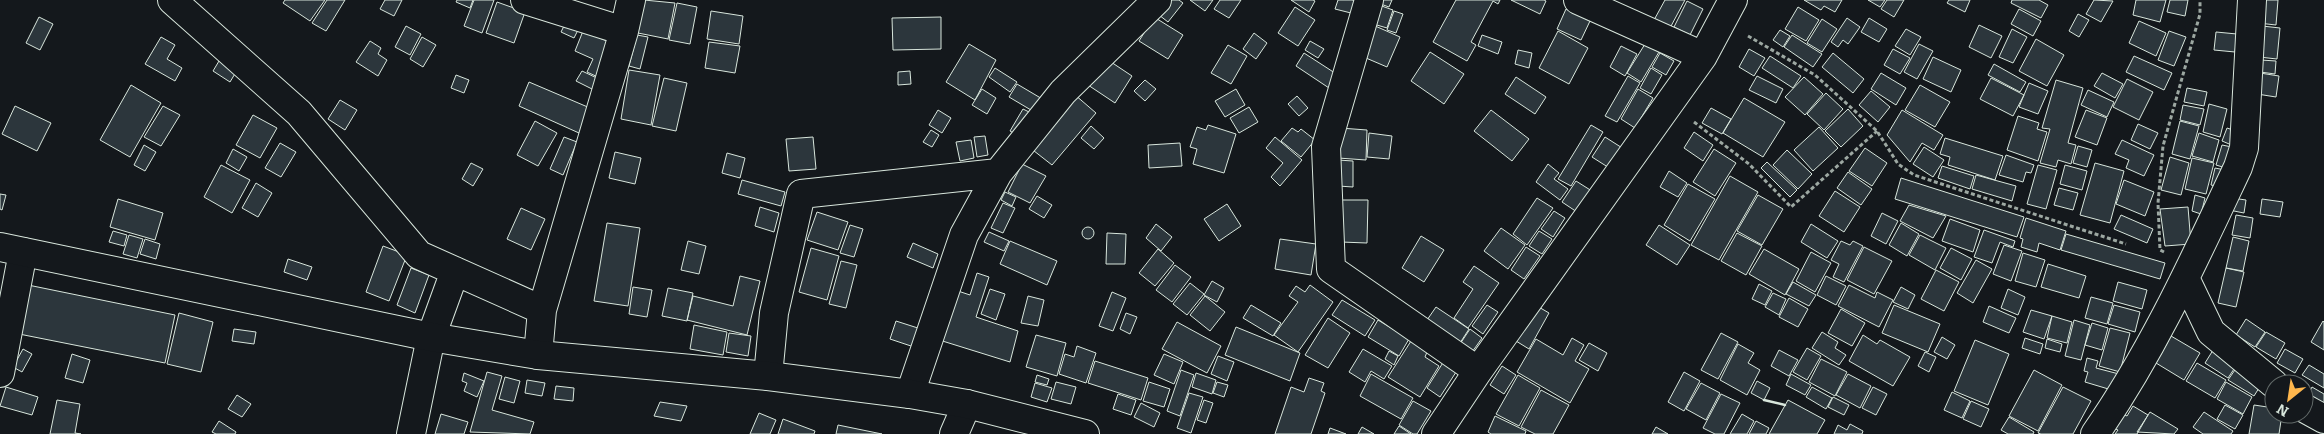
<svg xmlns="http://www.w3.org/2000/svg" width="2324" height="434" font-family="Bitter,serif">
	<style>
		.building { fill: #2c363c; stroke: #d8e6dc }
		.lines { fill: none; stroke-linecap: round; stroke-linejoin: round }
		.minor-casing { stroke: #d8e6dc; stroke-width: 30 }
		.tertiary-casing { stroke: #d8e6dc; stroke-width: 30 }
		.path { stroke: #9da8a2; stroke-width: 3; stroke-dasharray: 4 2.5; stroke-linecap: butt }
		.minor { stroke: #14181c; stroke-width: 28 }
		.tertiary { stroke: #14181c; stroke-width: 28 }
		.wall { stroke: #d8e6dc; stroke-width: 2.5 }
	</style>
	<rect width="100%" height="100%" fill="#14181c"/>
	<path class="building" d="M285,0H325L310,21L283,3Z
		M327,0H345L326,31L312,23Z
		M385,0H402L394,16L380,9Z
		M457,0H473L470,8L456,2Z
		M474,0H494L482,33L464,26Z
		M644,0L675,3L668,39L638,33Z
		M1171,0H1179L1183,3L1168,22L1159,15Z
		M1190,0H1213L1205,11Z
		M1220,0H1241L1229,18L1214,9Z
		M1291,0H1313L1315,1L1309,12Z
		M1338,0H1352L1359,2L1351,13L1335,9Z
		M1376,0H1392L1389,7L1375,2Z
		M1456,0H1500L1498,4L1493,1L1471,42L1476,45L1467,61L1433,42Z
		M1511,0H1544L1546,1L1540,14Z
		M1665,0H1685L1670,28L1654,20Z
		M1804,0H1842L1835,12L1824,6L1821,10Z
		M1868,0H1885L1880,7Z
		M1887,0H1904L1894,17L1881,9Z
		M1949,0H1970L1965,12L1947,3Z
		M2012,0H2039L2048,5L2041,18L2011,3Z
		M2094,0L2113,1L2101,22L2086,14Z
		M2136,0H2166L2160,22L2133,15Z
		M2170,0H2188L2185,16L2167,12Z
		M2260,0H2278L2276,25L2258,23Z
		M1687,1L1703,9L1690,35L1674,27Z
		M497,2L525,12L514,43L486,33Z
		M677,3L697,7L690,44L669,40Z
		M1376,4L1393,10L1387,28L1370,23Z
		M1295,7L1315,20L1298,46L1278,33Z
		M1798,7L1819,20L1806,41L1785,29Z
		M1566,9L1590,21L1581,40L1557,29Z
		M2019,9L2041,21L2033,36L2011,24Z
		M711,11L743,16L739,44L707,39Z
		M1394,11L1403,14L1396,33L1387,30Z
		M2078,14L2089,20L2079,37L2069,31Z
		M39,17L53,24L40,50L26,43Z
		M941,17V49L893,50L892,18Z
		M1154,17L1183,35L1168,59L1139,41Z
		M1847,18L1860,27L1848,44L1843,40L1838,47L1831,42Z
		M1869,18L1887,29L1879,42L1861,32Z
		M1822,19L1837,29L1822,52L1807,43Z
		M2139,21L2166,33L2156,56L2129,43Z
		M565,24L578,30L574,38L561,32Z
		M1373,25L1400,37L1387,67L1359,55Z
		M1979,25L2002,36L1991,58L1969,47Z
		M406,26L421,34L410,55L395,47Z
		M2262,26L2280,28L2277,59L2259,57Z
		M1906,29L1921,37L1910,55L1895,46Z
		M2012,29L2027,37L2013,63L1999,57Z
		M1780,30L1790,36L1783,47L1773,40Z
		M583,31L614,44L600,78L587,72L593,59L575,51Z
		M1558,31L1588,48L1569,84L1539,68Z
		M2169,31L2186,37L2174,66L2158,60Z
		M2216,32L2237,34L2235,52L2214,50Z
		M1254,33L1267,43L1256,59L1243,49Z
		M637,35L648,37L640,69L629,66Z
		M1482,35L1502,42L1498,54L1478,46Z
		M1792,35L1822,54L1813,67L1784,47Z
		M161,37L175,45L167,59L182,68L175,81L145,64Z
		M422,37L436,45L423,67L410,59Z
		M2036,39L2064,55L2047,86L2019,71Z
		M370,41L381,48L378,54L387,60L378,76L356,62Z
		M1310,41L1324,49L1318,58L1305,50Z
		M709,42L740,46L735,73L705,68Z
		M969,44L996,60L975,100L946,82Z
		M1645,44L1659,52L1641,82L1627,73Z
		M1919,44L1933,51L1917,79L1904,72Z
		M1228,45L1247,56L1231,84L1211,73Z
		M1621,46L1637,54L1625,76L1610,67Z
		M1749,49L1765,58L1754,76L1739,67Z
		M1893,49L1910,58L1900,74L1884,65Z
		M1518,50L1532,53L1529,68L1515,64Z
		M1430,52L1464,74L1444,104L1411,81Z
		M1304,53L1338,75L1329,88L1296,66Z
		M1660,53L1674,61L1666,75L1652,67Z
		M1833,53L1864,79L1853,93L1822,67Z
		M1770,56L1801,76L1793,88L1762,68Z
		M2134,56L2172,73L2164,90L2126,72Z
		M1933,57L1961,70L1951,92L1923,79Z
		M1105,58L1132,76L1115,103L1088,85Z
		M2261,60L2276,61L2275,74L2260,72Z
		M219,61L236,72L230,82L213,71Z
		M1994,64L2026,82L2020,92L1988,75Z
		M995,68L1017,82L1010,92L989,77Z
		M1651,68L1662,75L1651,94L1640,88Z
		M629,70L660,75L651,125L621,119Z
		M582,71L599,79L594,90L576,81Z
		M910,71L911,84L898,85V72Z
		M1881,73L1906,88L1896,105L1871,89Z
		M2102,73L2123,84L2115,98L2094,86Z
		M2260,73L2279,76L2276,97L2257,94Z
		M456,75L469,80L464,93L451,88Z
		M1628,76L1640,83L1617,122L1605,116Z
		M1757,76L1783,89L1776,103L1749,90Z
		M1516,77L1546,97L1535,114L1505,94Z
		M1804,77L1823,94L1805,115L1785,97Z
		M664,78L687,83L676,131L652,126Z
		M1991,78L2024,95L2013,116L1980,99Z
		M2127,79L2153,92L2139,120L2113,107Z
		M1145,80L1156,89L1145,101L1134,91Z
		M2056,80L2083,88L2068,143L2076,145L2071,164L2058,160L2056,167L2040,163L2050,129L2042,128Z
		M529,82L590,108L579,133L519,106Z
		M2029,83L2048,91L2038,114L2019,107Z
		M1017,84L1044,100L1036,113L1009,97Z
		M131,85L161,103L130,157L100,140Z
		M1920,85L1950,102L1935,127L1905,110Z
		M2187,88L2207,92L2204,106L2184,102Z
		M982,89L996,98L987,114L972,105Z
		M1236,89L1245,105L1225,117L1215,101Z
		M1638,89L1653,98L1635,128L1621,119Z
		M2088,90L2114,102L2107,117L2081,105Z
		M1871,91L1890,107L1878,122L1859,105Z
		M1826,93L1843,109L1824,130L1807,114Z
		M1074,94L1096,113L1052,165L1029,147Z
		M1297,96L1308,108L1299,116L1288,104Z
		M1744,98L1785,122L1763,157L1723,133Z
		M340,100L357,110L345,130L328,119Z
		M2209,104L2227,109L2220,137L2203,132Z
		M2183,105L2204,109L2200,125L2180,120Z
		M15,106L51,123L37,151L2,134Z
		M163,106L180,115L161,146L144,137Z
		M1249,107L1258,122L1239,133L1230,118Z
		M1711,108L1731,119L1722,134L1702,123Z
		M1023,109L1035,115L1022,138L1010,131Z
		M1848,109L1863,126L1841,147L1825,131Z
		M938,110L951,118L942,133L929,125Z
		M1491,110L1529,139L1512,161L1474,131Z
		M1902,110L1943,135L1934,150L1922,143L1910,162L1887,135Z
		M2086,110L2107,118L2097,145L2075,137Z
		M253,115L277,128L260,158L236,145Z
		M2018,116L2039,123L2037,129L2047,132L2038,161L2007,150Z
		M535,121L557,133L538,166L517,155Z
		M2180,121L2199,126L2190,159L2172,154Z
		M2138,124L2158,133L2150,149L2131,140Z
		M1208,125L1236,134L1224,173L1193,164L1197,149L1190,147L1197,127L1206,130Z
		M1591,125L1603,132L1571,186L1558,179Z
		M1091,126L1104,138L1094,149L1081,138Z
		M1819,127L1838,148L1813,171L1794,150Z
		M1292,128L1298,132L1301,129L1315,140L1301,157L1281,141Z
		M1340,128L1367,130L1366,160L1338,158Z
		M2227,128L2239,132L2234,146L2222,141Z
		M931,130L939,135L932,147L923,142Z
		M1694,132L1713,145L1703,161L1684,148Z
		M1369,133L1392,136L1389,159L1367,157Z
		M2199,133L2219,140L2213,162L2192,156Z
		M985,136L988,155L977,157L974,137Z
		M564,137L577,142L563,175L550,169Z
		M813,137L816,169L789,171L786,139Z
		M1275,137L1302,160L1280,186L1271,177L1283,163L1266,148Z
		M1605,137L1627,151L1614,171L1592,157Z
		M1945,138L2003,156L1995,180L1948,165L1950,157L1940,154Z
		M971,140L974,158L960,161L956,142Z
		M2122,140L2154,155L2144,176L2126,168L2129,160L2115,154Z
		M280,143L296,152L281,177L265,168Z
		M1180,143L1182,166L1149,168L1148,145Z
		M144,145L156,152L145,171L134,165Z
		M2222,145L2232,147L2226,168L2216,165Z
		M2078,146L2092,150L2087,167L2073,163Z
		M1924,147L1944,160L1933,177L1913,164Z
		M1865,148L1887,163L1872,186L1849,171Z
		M233,149L247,157L239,171L226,163Z
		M1714,149L1736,163L1715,196L1693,182Z
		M1787,150L1812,174L1798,189L1773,165Z
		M615,152L641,158L635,184L609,178Z
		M727,153L745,158L740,178L722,173Z
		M2006,155L2034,165L2031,173L2026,172L2023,182L1999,175Z
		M2170,157L2189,163L2181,195L2161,190Z
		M2192,158L2214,163L2206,194L2185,189Z
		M1338,160L1353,161V187L1338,186Z
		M1767,162L1797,190L1790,197L1761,168Z
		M471,163L483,169L473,186L462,179Z
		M2095,163L2124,171L2110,223L2080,215Z
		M1022,164L1046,176L1030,203L1008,192Z
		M1548,164L1559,173L1554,179L1568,189L1560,200L1536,182Z
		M221,165L250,180L232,213L204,197Z
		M2038,165L2057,170L2046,209L2027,204Z
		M2065,165L2087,171L2082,190L2060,184Z
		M1942,166L1974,176L1970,189L1938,178Z
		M2215,168L2225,170L2220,187L2211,185Z
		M1669,171L1687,183L1678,197L1660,187Z
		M1848,172L1872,189L1861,205L1837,188Z
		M1976,175L2016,186L2012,201L1972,189Z
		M1730,176L1758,192L1719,260L1691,245Z
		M1901,178L2024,217L2017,237L1895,199Z
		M742,180L785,192L781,206L738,194Z
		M2124,180L2154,192L2145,216L2116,204Z
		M1576,181L1595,193L1580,214L1562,202Z
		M256,183L272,193L258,217L242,208Z
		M1688,184L1715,199L1690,241L1664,225Z
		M2059,188L2078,193L2073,210L2054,205Z
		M1835,191L1860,207L1844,232L1819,216Z
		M1005,192L1016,197L1012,206L1001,200Z
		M0,194L6,195L2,210L0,209Z
		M1758,195L1783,209L1762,245L1737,231Z
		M2195,195L2205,198L2201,214L2192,211Z
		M1037,196L1052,205L1044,218L1029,209Z
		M1537,198L1553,208L1527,245L1513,234Z
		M2232,198L2246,200L2244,213L2229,210Z
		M118,199L163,213L155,240L110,227Z
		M2262,199L2283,202L2280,217L2260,214Z
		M1342,200H1368L1367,243L1341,242Z
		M1003,203L1015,208L1003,233L991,228Z
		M1227,204L1241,226L1219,241L1204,219Z
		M1909,205L1946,216L1933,238L1900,221Z
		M760,207L779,213L774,232L755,226Z
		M2188,207L2191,244L2165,246L2160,209Z
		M521,208L545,219L531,250L507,239Z
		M1554,211L1565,218L1553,237L1541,229Z
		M817,212L848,222L838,250L807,240Z
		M1882,213L1898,221L1886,244L1871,236Z
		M2121,215L2153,229L2147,243L2114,229Z
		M2236,215L2253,218L2250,238L2232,235Z
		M2026,218L2066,231L2060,250L2039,243L2037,252L2021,247L2023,239L2020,238Z
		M1950,219L1980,230L1973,252L1942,241Z
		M607,223L640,228L628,306L594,301Z
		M1901,223L1919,234L1907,256L1889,245Z
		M1156,224L1172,237L1161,251L1146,238Z
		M1811,224L1838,241L1827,258L1801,242Z
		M850,225L863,229L854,257L840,253Z
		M1659,225L1690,245L1677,265L1646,245Z
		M1082 233a6 6 0 1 1 12 0a6 6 0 1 1-12 0Z
		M1501,228L1525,245L1508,269L1484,251Z
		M1984,230L2015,241L2013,247L2000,242L1992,263L1974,257Z
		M113,231L127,235L124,246L109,242Z
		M1539,231L1552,239L1542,254L1529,246Z
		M989,232L1009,241L1004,251L984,242Z
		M1107,233L1126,234L1125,264H1106Z
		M1737,233L1762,246L1746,275L1721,261Z
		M2066,234L2165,263L2160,279L2061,250Z
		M129,235L143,239L137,258L123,254Z
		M1920,235L1946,248L1935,270L1909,255Z
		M1421,236L1444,250L1424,282L1402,268Z
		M2233,237L2249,241L2243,271L2226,268Z
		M145,239L160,244L156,259L140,254Z
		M1280,239L1316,244L1311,275L1275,269Z
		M688,241L706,246L699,274L681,270Z
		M1010,241L1057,261L1047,285L1000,264Z
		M1841,241L1850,245L1853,241L1863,246L1844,282L1833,277L1839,264L1831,260Z
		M913,243L938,254L933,268L907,257Z
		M2004,245L2022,251L2011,281L1993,274Z
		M383,246L407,255L389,301L366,292Z
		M1526,247L1540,256L1524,279L1511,270Z
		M1864,247L1892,261L1874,294L1847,280Z
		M811,248L839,256L827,300L799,292Z
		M1951,248L1972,259L1961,280L1940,268Z
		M1158,249L1174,263L1155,286L1139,273Z
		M1764,249L1799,269L1785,295L1749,274Z
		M1811,252L1831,263L1815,292L1796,281Z
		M2023,253L2045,260L2036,287L2015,281Z
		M288,259L312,267L307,280L284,272Z
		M1976,260L1992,269L1973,303L1957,293Z
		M841,261L857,265L846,308L829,304Z
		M2048,264L2086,276L2079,298L2041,287Z
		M1175,265L1191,277L1172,302L1156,290Z
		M1474,266L1499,283L1468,328L1454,318L1473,289L1463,282Z
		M411,268L429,275L415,313L397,305Z
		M2226,268L2244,272L2236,307L2218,303Z
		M1936,270L1959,282L1944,311L1921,299Z
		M977,273L989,277L976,317L1018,331L1010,362L936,339L952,289L970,295Z
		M740,276L760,281L747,335L687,320L693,296L733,306Z
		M1826,276L1846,286L1836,305L1817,295Z
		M1212,281L1224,288L1217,302L1204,295Z
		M1793,282L1816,295L1809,306L1786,294Z
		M2118,282L2147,290L2142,309L2113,301Z
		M1190,283L1204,294L1187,315L1173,304Z
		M1759,284L1772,291L1765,305L1752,299Z
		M28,285L175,315L165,363L19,334Z
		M1310,285L1333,302L1298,352L1274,335L1298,302L1289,296L1296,286L1305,292Z
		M1849,285L1875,298L1877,292L1893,300L1879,327L1838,306Z
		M633,287L652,290L647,317L629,314Z
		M1901,287L1915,295L1908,309L1893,302Z
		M668,288L693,293L687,321L662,316Z
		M990,289L1005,294L996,320L981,314Z
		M2008,289L2025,297L2018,315L2001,308Z
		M1112,292L1126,298L1113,331L1099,326Z
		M1773,293L1786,299L1779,315L1765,307Z
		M1028,296L1044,300L1038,326L1021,323Z
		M1205,296L1225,312L1210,331L1190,315Z
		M2091,297L2113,303L2107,324L2085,318Z
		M1789,298L1808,309L1798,327L1779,317Z
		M1342,300L1375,320L1365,336L1332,315Z
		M1251,305L1281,323L1273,336L1243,318Z
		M1487,305L1498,312L1483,334L1472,326Z
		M1894,305L1940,324L1928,352L1882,333Z
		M2114,305L2140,312L2135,332L2108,324Z
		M1537,306L1549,313L1529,349L1516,341Z
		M1989,306L2016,318L2009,333L1983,322Z
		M1436,307L1469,329L1460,343L1427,320Z
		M1841,309L1865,323L1852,346L1828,333Z
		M2031,310L2052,316L2044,339L2023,332Z
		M179,313L213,322L201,372L167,364Z
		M1126,313L1137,317L1130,334L1120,329Z
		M2052,316L2072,322L2067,343L2047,338Z
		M1328,318L1350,333L1328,368L1305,355Z
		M2246,319L2265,332L2255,347L2236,335Z
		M1378,320L1409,339L1399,356L1368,337Z
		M2074,320L2090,325L2081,360L2065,356Z
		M896,321L924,330L917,348L890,339Z
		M2323,321L2324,322V350L2311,342Z
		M1177,322L1221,346L1207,373L1162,349Z
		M2092,323L2108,328L2102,350L2085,345Z
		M694,325L727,332L723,355L690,349Z
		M1236,327L1300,353L1290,381L1225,355Z
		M2110,328L2130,333L2120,372L2099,366Z
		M234,329L256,332L254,344L232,341Z
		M1470,329L1482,338L1470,355L1458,347Z
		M1822,332L1838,342L1835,348L1846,355L1839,365L1812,348Z
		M2266,332L2285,343L2276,359L2256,347Z
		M729,333L751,336L748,356L726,352Z
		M1721,333L1738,342L1718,379L1701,370Z
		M1036,335L1066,343L1057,376L1026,367Z
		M1863,335L1877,344L1880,340L1910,357L1893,386L1849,361Z
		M2171,336L2200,353L2184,380L2156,363Z
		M1942,337L1955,345L1947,359L1934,352Z
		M1572,338L1584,345L1575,361L1589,369L1570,403L1517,372L1536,339L1563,355Z
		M2025,338L2043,344L2040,354L2022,348Z
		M2047,339L2062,344L2060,352L2045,348Z
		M1975,340L2009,354L1988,405L1954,391Z
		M1411,341L1427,352L1425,357L1439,366L1420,397L1388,377Z
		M1589,343L1607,353L1598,371L1579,360Z
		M1738,344L1754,353L1748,363L1760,370L1747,395L1720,380Z
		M1077,346L1096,353L1086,383L1059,374L1065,354L1074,357Z
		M2215,347L2238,363L2228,378L2205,363Z
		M1807,348L1821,356L1807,380L1793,372Z
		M23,349L32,354L22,372L13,367Z
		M1363,349L1392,366L1384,379L1371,371L1365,382L1349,372Z
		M2285,349L2303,359L2295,373L2277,363Z
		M1779,350L1798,360L1789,376L1771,366Z
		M1389,351L1398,356L1394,365L1385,359Z
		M1925,352L1936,357L1929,372L1918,366Z
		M72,354L90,360L83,383L65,378Z
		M1164,354L1183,362L1174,384L1154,375Z
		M1218,356L1234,362L1227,381L1211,374Z
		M2087,358L2098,361L2096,368L2119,374L2115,391L2085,382L2088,372L2084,371Z
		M1821,359L1847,372L1835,396L1809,382Z
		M1095,361L1148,378L1141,400L1088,383Z
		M1444,361L1458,369L1440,397L1427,388Z
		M2197,363L2226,380L2215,398L2186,381Z
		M2239,364L2264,380L2254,396L2228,380Z
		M2309,365L2324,374V388L2302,375Z
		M1502,366L1516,375L1504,394L1490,385Z
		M1181,370L1194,375L1180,416L1167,411Z
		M2034,370L2062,385L2038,431L2009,416Z
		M487,372L502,376L492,410L534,422L530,434L470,432Z
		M1684,372L1700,381L1684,411L1668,402Z
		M464,373L484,381L477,397L464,391L467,383L462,381Z
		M1196,373L1216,380L1212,394L1192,387Z
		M1371,374L1413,398L1401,419L1360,396Z
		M1791,374L1811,385L1805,395L1786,385Z
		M1848,374L1871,386L1860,408L1836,395Z
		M1037,375L1049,379L1047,385L1035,382Z
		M1518,375L1540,388L1519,426L1496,414Z
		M505,377L520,381L514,403L499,399Z
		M1309,378L1324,383L1321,391L1325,393L1311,434H1275L1291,387L1304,392Z
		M2299,379L2309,385L2304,393V384H2296Z
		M527,380L545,383L542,396L525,393Z
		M1757,381L1770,388L1764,400L1751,393Z
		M1056,382L1076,387L1071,404L1051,399Z
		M1149,382L1170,389L1164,407L1143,401Z
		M1217,382L1228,385L1224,397L1213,393Z
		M2226,382L2252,397L2243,414L2217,399Z
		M1035,383L1052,388L1047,402L1031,397Z
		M1701,383L1720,393L1706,420L1686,409Z
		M556,386L574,388L573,401L554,399Z
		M6,387L38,397L32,415L0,406Z
		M1812,387L1832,398L1826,409L1806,397Z
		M1873,387L1887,394L1876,415L1862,408Z
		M2063,387L2091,401L2073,434H2041L2038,433Z
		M2312,387L2324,394V411L2305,400Z
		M1541,390L1569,405L1553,434H1535L1521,427Z
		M1952,392L1970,401L1962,418L1944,410Z
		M1189,393L1203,397L1191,433L1177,428Z
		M1118,394L1136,400L1131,415L1113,409Z
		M1721,394L1740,403L1724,434H1715L1703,428Z
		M237,395L251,404L242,417L228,409Z
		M1833,397L1849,405L1844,415L1828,407Z
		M57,400L80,404L75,433L81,434H50Z
		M1204,400L1213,403L1206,423L1197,420Z
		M1788,400L1825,420L1817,434H1769Z
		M1413,401L1431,411L1417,434H1413L1399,425Z
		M1971,401L1989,409L1981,427L1963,419Z
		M660,402L687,406L681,421L654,416Z
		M1141,403L1160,413L1154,427L1134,417Z
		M2225,405L2243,415L2235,429L2217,419Z
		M2254,405L2274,408V414H2282L2279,434H2249Z
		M2133,406L2148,415L2137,434H2115L2118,430L2113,428L2121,413L2127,416Z
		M2150,412L2178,429L2174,434L2137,432Z
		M2204,412L2233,431L2231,434H2203L2193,427Z
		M759,413L776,420L770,434H750Z
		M441,414L468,422L464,434H435Z
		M1742,414L1754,421L1747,434H1730Z
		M1495,416L1526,431L1525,434H1491L1488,432Z
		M2009,417L2034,432L2033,434H2008L2001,430Z
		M783,419L815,431L814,434H778Z
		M219,421L236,432L235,434H216L212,432Z
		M1756,421L1769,428L1766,434H1749Z
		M1850,424L1863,431L1862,434H1834L1838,425L1847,430Z
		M838,425L882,434H836Z
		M1399,426L1411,434H1394Z
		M1362,427L1374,434H1358Z
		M1656,427L1668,434H1652Z
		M1330,428L1346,434H1328Z"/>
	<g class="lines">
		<g class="minor-casing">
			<path id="minor" d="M172,0L299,113L419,255L542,310L538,355
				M525,0L624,31
				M1369,0L1326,147L1331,269L1478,371
				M1578,0L1703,56
				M2186,280L2211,332L2274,384
				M542,310L624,31L631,0
				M0,373L23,252
				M768,376L774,313L801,194L998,173
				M910,394L964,235L998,173L1063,92L1157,0
				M2304,408L2324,419
				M411,434L431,337L455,271
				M954,434L967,404
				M1436,434L1478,371L1703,56L1733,0
				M2095,434C2153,351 2195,258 2238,167L2244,148L2252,0"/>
		</g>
		<g class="tertiary-casing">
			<path id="tertiary" d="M0,247L431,337L538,355L768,376L910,394L967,404L1085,434"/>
		</g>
		<path class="path" d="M1748,36L1815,75L1877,131L1898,164L1914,175L2126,244
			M1694,122L1749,164L1791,207L1877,131
			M2164,252L2160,250L2158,203L2163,146L2200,14V0"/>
		<use href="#minor" class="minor"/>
		<use href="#tertiary" class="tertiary"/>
		<path class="wall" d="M1764,400L1785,405"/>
	</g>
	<g transform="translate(2289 399) rotate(210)"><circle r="24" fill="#14181c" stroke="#626a69"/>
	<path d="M0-4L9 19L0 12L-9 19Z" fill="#ffb74d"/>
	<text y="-8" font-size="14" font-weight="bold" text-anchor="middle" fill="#d8e6dc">N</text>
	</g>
</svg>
